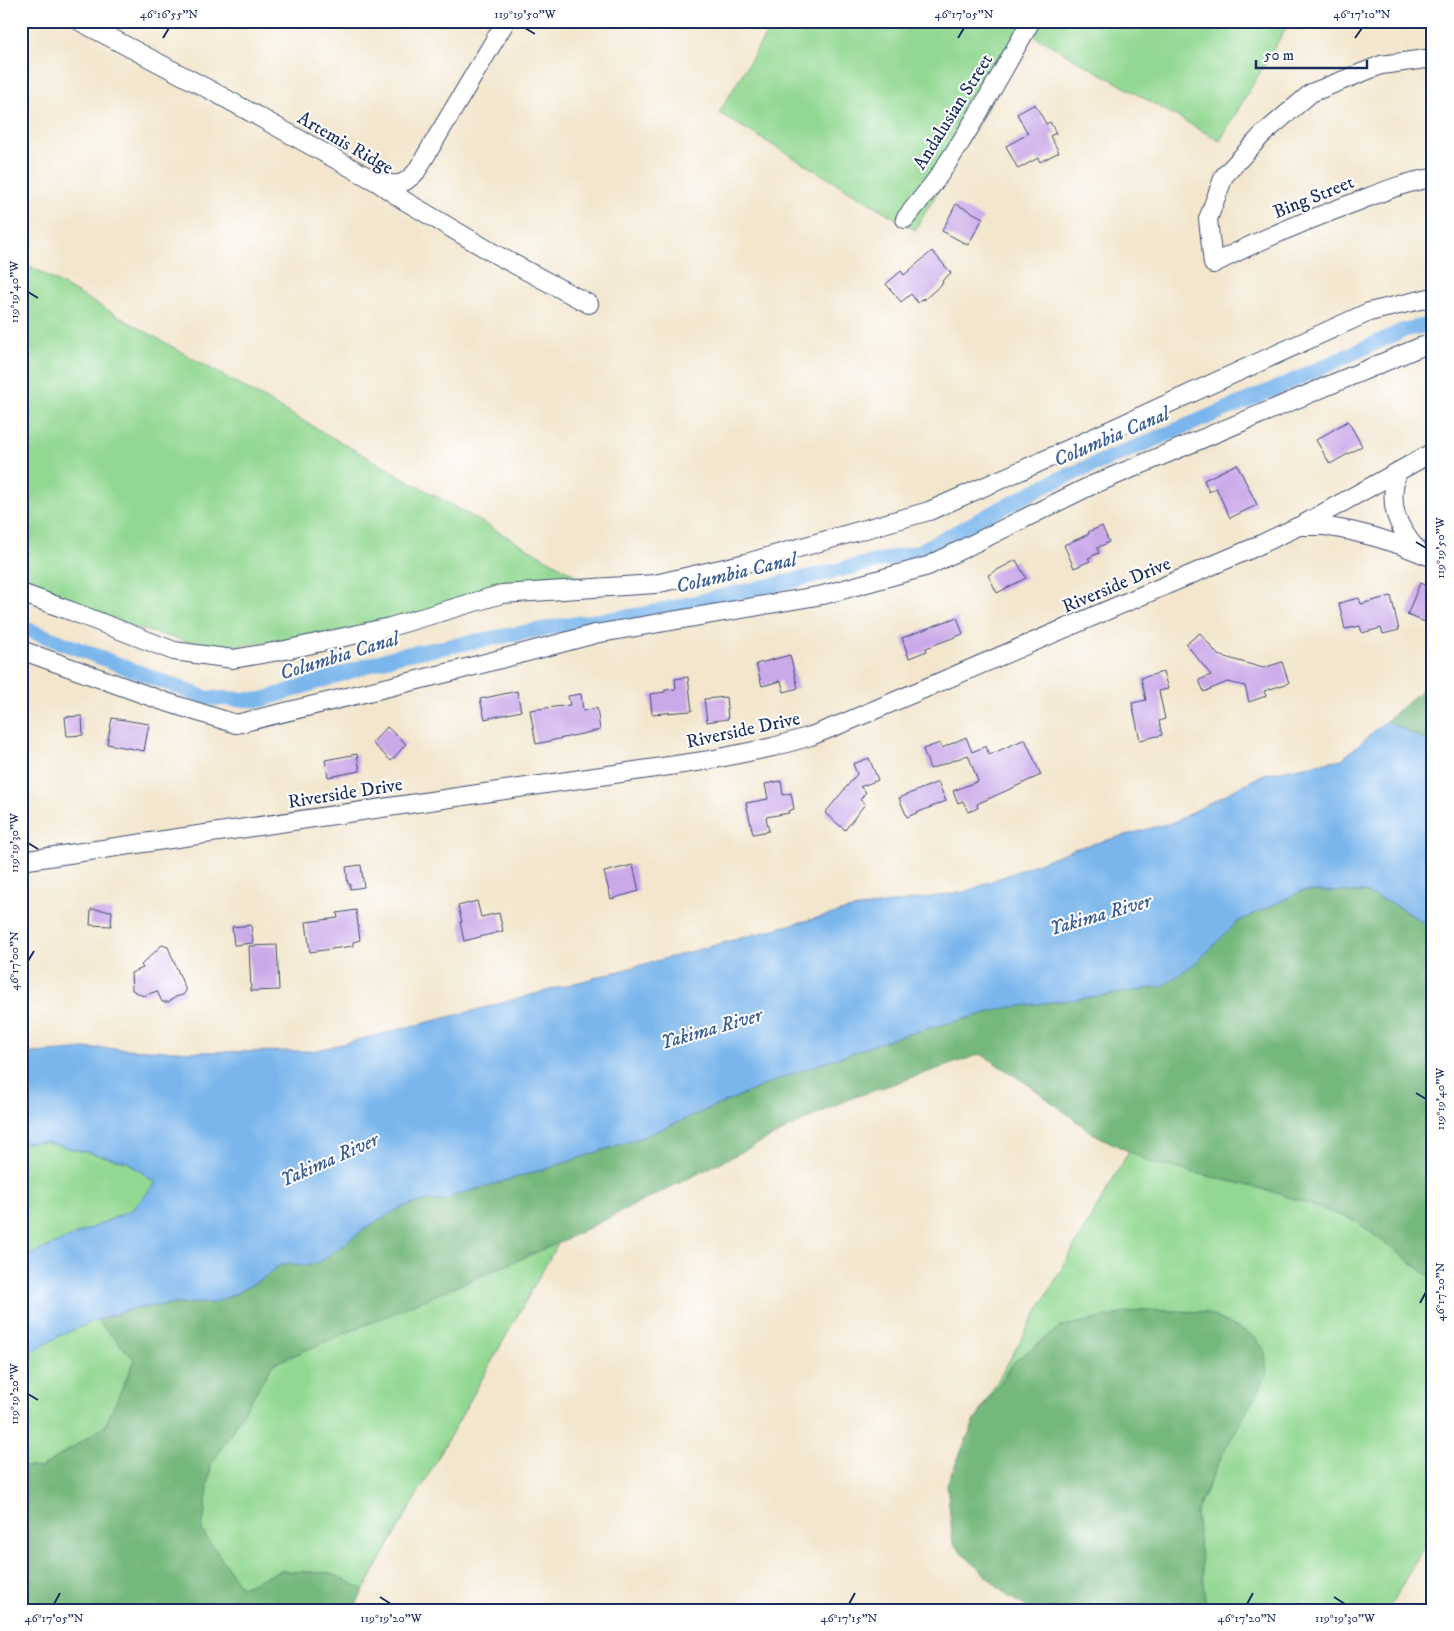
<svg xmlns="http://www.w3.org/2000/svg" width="1454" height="1631" font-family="'IM FELL DW Pica',serif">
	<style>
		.green { fill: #92d892; stroke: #568478 }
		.forest { fill: #75b87c; stroke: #48746d }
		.water { fill: #7ab6ec; stroke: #4a72a5 }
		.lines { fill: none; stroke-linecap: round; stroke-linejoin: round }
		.canal { stroke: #7ab6ec; stroke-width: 15 }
		.building { fill: #caa9e9 }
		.minor-casing { stroke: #3b4a6f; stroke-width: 20 }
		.minor { stroke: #fff; stroke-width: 18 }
		.ticks { fill: none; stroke: #1b2f5e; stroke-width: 2 }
		.labels { text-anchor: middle; stroke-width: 4; stroke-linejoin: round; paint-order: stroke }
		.street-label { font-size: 19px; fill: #1b2f5e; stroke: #fff }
		.water-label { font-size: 20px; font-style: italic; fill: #3c5e90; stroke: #fff }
		.neatline { fill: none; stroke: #1b2f5e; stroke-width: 2 }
		.ticks-label { font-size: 12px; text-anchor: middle; fill: #1b2f5e }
	</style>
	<rect width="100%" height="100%" fill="#fff"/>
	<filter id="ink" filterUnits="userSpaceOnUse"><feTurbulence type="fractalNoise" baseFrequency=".02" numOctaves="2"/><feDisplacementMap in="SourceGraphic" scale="10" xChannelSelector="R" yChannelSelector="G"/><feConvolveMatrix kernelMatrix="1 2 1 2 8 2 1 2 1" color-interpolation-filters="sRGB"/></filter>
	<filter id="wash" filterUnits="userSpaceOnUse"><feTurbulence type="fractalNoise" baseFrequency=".0096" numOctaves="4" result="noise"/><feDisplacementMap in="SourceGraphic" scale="20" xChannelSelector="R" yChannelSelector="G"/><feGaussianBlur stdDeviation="1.12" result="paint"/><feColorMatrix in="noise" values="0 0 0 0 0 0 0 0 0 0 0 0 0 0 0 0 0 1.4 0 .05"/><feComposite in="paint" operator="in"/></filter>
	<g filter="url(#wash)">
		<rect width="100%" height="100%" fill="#f3e6cd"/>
		<path class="green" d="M774,21H1010L1031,34L1039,21H1290L1220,141L1031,34L915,230L719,113Z
			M21,261L598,588L532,593L311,638L214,648L136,628L21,579Z
			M44,1142L128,1162L156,1183L132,1210L21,1259V1143Z
			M1129,1151L1150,1162L1271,1191L1356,1221L1433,1279V1531L1388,1610H1206L1196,1513L1223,1453L1254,1336L1205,1312L1141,1310L1060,1327L1014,1362L973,1424Z
			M558,1243L364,1590L331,1573L280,1571L241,1588L202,1531L211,1465L273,1364Z
			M97,1320L135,1360L105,1426L41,1468L21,1466V1359L59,1336Z"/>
		<path class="forest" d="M1433,680V744L1386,721Z
			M1302,891L1365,892L1399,907L1433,929V1279L1356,1221L1271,1191L1150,1162L1092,1133L1029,1085L981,1054L846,1100L558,1243L273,1364L211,1465L202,1531L241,1587L280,1571L331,1573L364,1590L353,1610H21V1466L41,1468L105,1426L135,1360L97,1320L131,1309L172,1304L213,1303L237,1293L265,1277L276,1267L289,1263L299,1266L309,1265L319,1262L367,1227L400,1208L428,1200L443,1201L456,1195L552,1167L645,1136L791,1074L900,1036L1005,1008L1198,961L1237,922Z
			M1141,1310L1205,1312L1254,1336L1265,1351L1267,1376L1223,1453L1196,1513L1206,1610H1032L1006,1595L953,1544L947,1484L973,1424L1014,1362L1060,1327Z"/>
		<path class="water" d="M1386,721L1433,744V929L1399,907L1365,892L1302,891L1237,922L1198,961L1163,986L1108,995L1005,1008L900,1036L791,1074L645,1136L552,1167L456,1195L443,1201L428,1200L400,1208L367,1227L320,1262L309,1265L299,1266L289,1263L276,1267L265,1277L237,1293L213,1303L172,1304L131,1309L97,1320L59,1336L21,1359V1259L132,1210L156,1183L128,1162L44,1142L21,1143V1054L99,1048L198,1052L314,1051L476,1010L774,929L852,909L964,892L1074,849L1174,822L1264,774L1342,759Z"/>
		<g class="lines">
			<path class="canal" d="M21,627L206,698L261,700L397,656L559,626L640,615L918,552L1048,484L1281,386L1404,330L1433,324"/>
		</g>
		<g id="blocks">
			<path class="building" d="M1035,104L1046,124L1050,122L1056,133L1050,136L1059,152L1040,162L1038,158L1018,169L1006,146L1028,134L1017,114Z
				M956,204L983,218L968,245L942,231Z
				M932,251L951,273L942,281L943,283L924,300L923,298L918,303L911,294L901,302L886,284L901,271L904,275Z
				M1348,421L1362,446L1330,464L1316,440Z
				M1237,464L1257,505L1230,518L1216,488L1209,492L1204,480Z
				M1102,526L1109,542L1097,548L1099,553L1088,558L1090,561L1074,568L1064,545L1089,534L1088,532Z
				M1016,560L1026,578L997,593L988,575Z
				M1420,583L1433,588V625L1407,615Z
				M1391,596L1399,630L1383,634L1381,628L1362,633L1360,626L1345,629L1339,603L1359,598L1361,604Z
				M957,617L963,634L926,648L927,651L909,658L902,638Z
				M1200,633L1218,655L1263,668L1282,662L1289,683L1264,691L1266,696L1249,702L1245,686L1227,682L1204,692L1199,680L1211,675L1186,644Z
				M790,655L798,688L784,692L781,681L762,686L756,664Z
				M1163,672L1168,689L1159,691L1165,719L1159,721L1162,735L1140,740L1132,703L1146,700L1141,678Z
				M688,677L692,711L652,714L650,694L665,692V690L676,689L675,679Z
				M517,691L521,711L485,719L480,699Z
				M581,694L583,711L597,708L600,730L536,744L530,710L570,705L568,696Z
				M726,697L728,719L707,722L704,699Z
				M82,716L83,735L67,736L65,717Z
				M112,718L149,724L144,751L107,744Z
				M387,727L406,744L391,761L372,743Z
				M966,737L972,752L986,746L989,755L1025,739L1041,775L977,804L978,808L968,812L963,801L958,803L953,791L978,781L968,755L930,769L923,749L940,743L942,748Z
				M357,754L360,771L328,777L325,760Z
				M869,758L878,780L860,787L866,792L860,800L865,804L845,830L825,813L857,774L853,764Z
				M781,781L783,795L791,793L794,809L788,811L789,813L766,817L769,831L753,834L746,803L768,799L765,784Z
				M938,782L946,801L907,817L899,798Z
				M361,865L364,887L350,889V884H348L346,867Z
				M633,865L639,891L611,899L604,872Z
				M477,901L481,917L499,913L503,931L464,941L460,922H462L458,906Z
				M91,909L112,911L111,926L90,925Z
				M356,910L360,940L353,942V946L310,952L306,922L338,918L337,913Z
				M251,925L253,943L234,945L232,927Z
				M162,945L168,947L186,991L183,995L175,997L169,1002H162L157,991L143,996L132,990L131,973L143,968L141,965Z
				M277,945L279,990L251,991L249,946Z"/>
		</g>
	</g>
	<g filter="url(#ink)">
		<use href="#blocks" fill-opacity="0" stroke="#3b4a6f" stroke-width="1"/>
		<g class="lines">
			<g class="minor-casing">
				<path id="minor" d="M79,21L212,91L377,182L405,201L495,254L589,304
					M1433,58L1381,65L1311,93L1262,135L1224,176L1208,219L1213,264C1259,240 1307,220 1356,202C1382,192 1405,182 1433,178
					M380,182C397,186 403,186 416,172L506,21
					M905,219C916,205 928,191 938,177C972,127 1001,74 1031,21
					M1397,472C1388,506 1396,526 1419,552
					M1300,526L1433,452
					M21,593L71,611L174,651L233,659L285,650L390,627L502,594L655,584L746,563L929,511L1038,463L1369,312L1433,297
					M21,650L163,701L236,724L455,671L595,634L823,595L928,566L1090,486L1420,347L1433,344
					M21,861L710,760L773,747L811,736L851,720L1253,548L1299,526H1324L1351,531L1375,537L1400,545L1433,558"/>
			</g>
			<use href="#minor" class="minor"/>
		</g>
	</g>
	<path class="ticks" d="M525,28L535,34M163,38L169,28M958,38L964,28M1355,38L1362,28M28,292L38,298M1416,542L1426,548M28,843L38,849M28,961L34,951M1416,1093L1426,1099M1420,1303L1426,1292M28,1394L38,1400M380,1597L391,1604M1334,1597L1345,1604M54,1604L60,1593M849,1604L855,1593M1247,1604L1253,1593"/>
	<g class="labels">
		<g class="street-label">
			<text transform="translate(952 111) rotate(-58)" y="7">Andalusian Street</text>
			<text transform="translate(346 142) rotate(30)" y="7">Artemis Ridge</text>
			<text transform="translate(1313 196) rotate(-22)" y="7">Bing Street</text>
			<text transform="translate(1116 584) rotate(-23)" y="7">Riverside Drive</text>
			<text transform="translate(743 729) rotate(-12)" y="7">Riverside Drive</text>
			<text transform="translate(345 792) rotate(-9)" y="7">Riverside Drive</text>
		</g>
		<g class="water-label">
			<text transform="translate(1111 436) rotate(-23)" y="7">Columbia Canal</text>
			<text transform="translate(736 572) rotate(-13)" y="7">Columbia Canal</text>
			<text transform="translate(339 655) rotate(-17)" y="7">Columbia Canal</text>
			<text transform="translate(1100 914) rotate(-16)" y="7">Yakima River</text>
			<text transform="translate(711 1028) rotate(-16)" y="7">Yakima River</text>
			<text transform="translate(329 1159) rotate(-24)" y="7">Yakima River</text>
		</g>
	</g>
	<rect width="1454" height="1631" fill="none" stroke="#fff" stroke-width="55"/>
	<path d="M1256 60v8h111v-8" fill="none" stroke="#1b2f5e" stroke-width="2.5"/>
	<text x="1264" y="60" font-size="15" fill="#1b2f5e" stroke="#ffffff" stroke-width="4" paint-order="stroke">50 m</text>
	<rect x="28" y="28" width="1398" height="1576" class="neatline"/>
	<g class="ticks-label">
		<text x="169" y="18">46°16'55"N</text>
		<text x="525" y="18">119°19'50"W</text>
		<text x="964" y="18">46°17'05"N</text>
		<text x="1362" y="18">46°17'10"N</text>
		<text transform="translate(14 292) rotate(-90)" y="4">119°19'40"W</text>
		<text transform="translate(1440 548) rotate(-90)" y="4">119°19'50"W</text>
		<text transform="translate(14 843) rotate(-90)" y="4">119°19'30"W</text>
		<text transform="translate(14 961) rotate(-90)" y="4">46°17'00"N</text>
		<text transform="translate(1440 1099) rotate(-90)" y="4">119°19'40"W</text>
		<text transform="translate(1440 1292) rotate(-90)" y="4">46°17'20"N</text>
		<text transform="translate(14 1394) rotate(-90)" y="4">119°19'20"W</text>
		<text x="54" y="1622">46°17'05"N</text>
		<text x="391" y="1622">119°19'20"W</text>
		<text x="849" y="1622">46°17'15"N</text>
		<text x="1247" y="1622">46°17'20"N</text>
		<text x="1345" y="1622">119°19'30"W</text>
	</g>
</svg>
